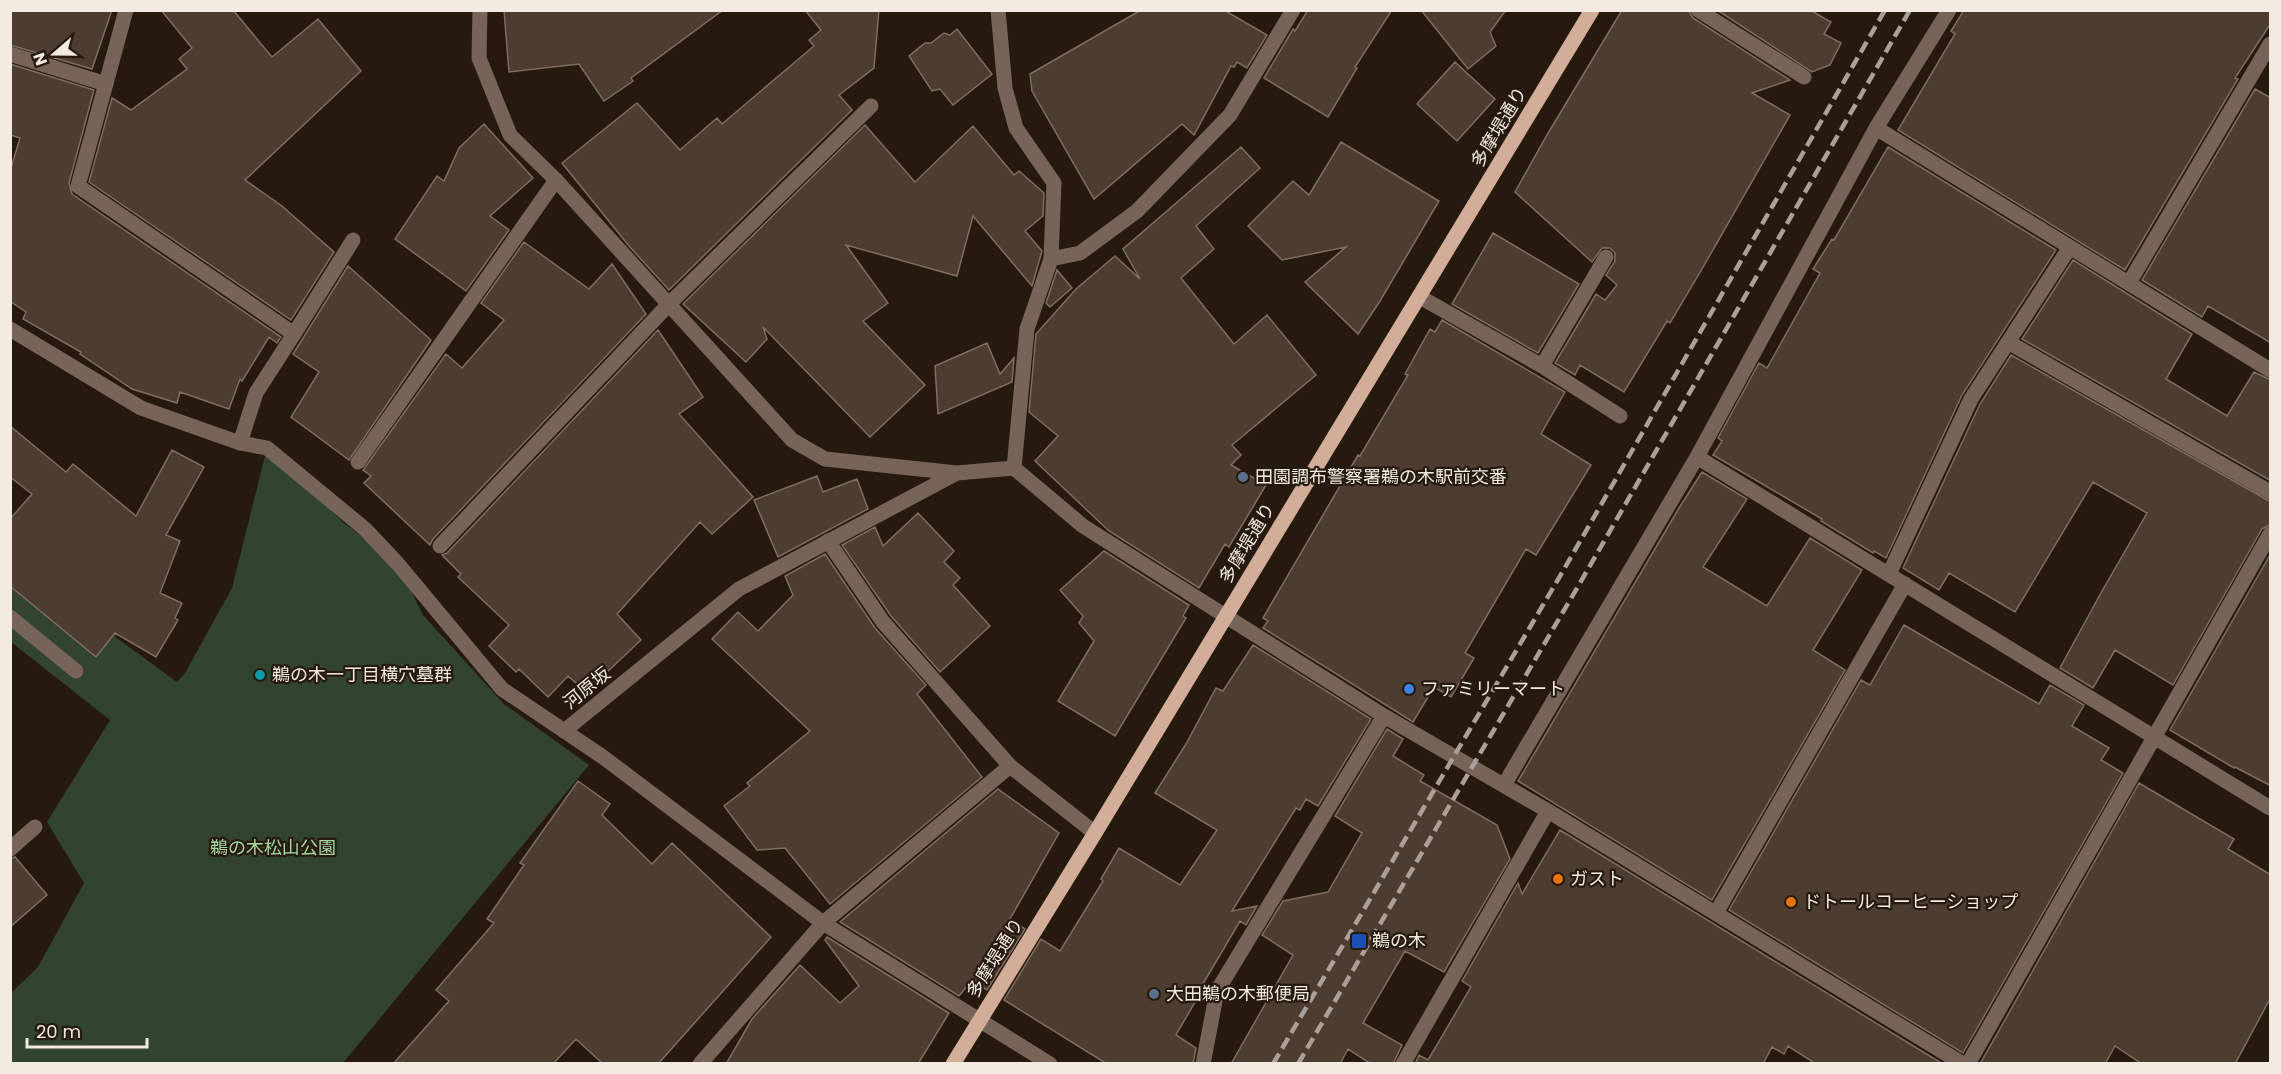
<svg xmlns="http://www.w3.org/2000/svg" width="2281" height="1074" font-family="Poppins,'Noto Sans JP',sans-serif">
	<style>
		.green { fill: #324330 }
		.building { fill: #4d3d31; stroke: #7f6d60; stroke-width: 1.5 }
		.lines { fill: none; stroke-linecap: round; stroke-linejoin: round }
		.lane { stroke: #766459; stroke-width: 15 }
		.street { stroke: #766459; stroke-width: 15 }
		.primary { stroke: #d2ad97; stroke-width: 15 }
		.rail { stroke: #aaa097; stroke-width: 4.5; stroke-dasharray: 12 6; stroke-linecap: butt }
		.service-dot { fill: #5c6f8a; stroke: #26190d; stroke-width: 2 }
		.culture-dot { fill: #0f9aa8; stroke: #26190d; stroke-width: 2 }
		.shop-dot { fill: #3f7fe0; stroke: #26190d; stroke-width: 2 }
		.food-dot { fill: #e8710a; stroke: #26190d; stroke-width: 2 }
		.transit-dot { fill: #1a4fb4; stroke: #26190d; stroke-width: 2 }
		.labels { text-anchor: middle; stroke-width: 4.5; stroke-linejoin: round; paint-order: stroke }
		.street-label { font-size: 18px; fill: #f3eae2; stroke: #26190d }
		.poi-label { font-size: 18px; fill: #f3eae2; stroke: #26190d; text-anchor: start }
		.park-label { font-size: 18px; fill: #a7daa2; stroke: #26190d }
	</style>
	<rect width="100%" height="100%" fill="#26190d"/>
	<path class="green" d="M267,448L343,522L398,564L423,615L504,704L589,765L343,1063H11V993L38,967L84,883L47,822L110,720L11,642L10,560L177,682L185,673L232,588Z"/>
	<path class="building" d="M10,10H112L92,69L10,45Z
		M161,10H233L272,57L318,19L361,71L245,180L282,206L334,252L291,320L89,182L112,98L131,110L187,69L179,59L192,48Z
		M504,10H723L631,78L633,81L604,101L579,64L509,72Z
		M805,10H879L874,68L839,95L852,110L669,290L629,246L562,163L637,103L680,150L717,118L722,124L814,46L809,40L821,30Z
		M1141,10H1224L1267,35L1247,68L1237,62L1234,67L1231,66L1194,135L1182,124L1094,199L1032,91L1030,74Z
		M1308,10H1392L1355,67L1357,68L1328,117L1264,78L1293,29L1295,31Z
		M1421,10H1506L1490,32L1496,46L1468,69Z
		M1622,10H1688L1693,18L1790,80L1752,93L1790,115L1702,269L1670,323L1667,321L1624,392L1580,365L1575,375L1555,363L1596,294L1605,300L1617,285L1606,275L1615,261V253L1610,248H1602L1592,262L1515,192L1547,135Z
		M1717,10H1810L1831,22L1824,34L1841,43L1830,65L1812,72Z
		M1964,10H2271V23L2235,78L2238,79L2125,270L1898,130L1955,34L1951,31Z
		M957,29L992,74L953,105L940,89L932,91L909,56L925,43H931L944,33L950,35Z
		M1455,62L1495,99L1457,141L1417,104Z
		M10,64L94,90L69,183L72,194L281,337L277,343L269,337L242,381L240,379L229,409L180,392L177,403L132,389L80,354L81,352L23,319L26,312L10,301V171L20,138L10,135Z
		M2255,89L2271,98V343L2208,306L2202,317L2142,280Z
		M484,124L533,178L490,216L509,230L466,291L395,239L437,176L444,181L459,148Z
		M865,125L915,182L973,126L1014,175L1019,171L1044,193L1043,216L1025,231L1042,251L1032,286L973,216L957,276L846,245L888,303L863,321L925,385L870,437L763,327L767,339L746,362L683,304Z
		M1341,142L1439,201L1380,301L1358,334L1305,282L1346,247L1282,260L1248,226L1293,181L1309,195Z
		M1241,147L1260,168L1196,226L1214,249L1181,278L1234,344L1267,315L1316,375L1232,445L1241,455L1231,465L1266,485L1229,547L1225,544L1199,588L1109,531L1035,461L1058,436L1029,412L1036,334L1076,289L1115,256L1140,279L1123,249Z
		M1888,147L2056,250L1962,395L1886,558L1874,551L1873,553L1821,521L1822,519L1713,455L1722,441L1718,438L1759,363L1767,368L1820,273L1813,269L1832,239L1834,240Z
		M1493,233L1579,284L1538,353L1452,304Z
		M524,242L589,289L612,264L646,314L433,539L430,545L364,483L371,476L363,470L446,354L462,368L504,320L481,303Z
		M2073,260L2192,334L2166,379L2227,416L2254,372L2271,380V481L2022,339Z
		M348,266L431,340L349,460L291,417L319,372L293,354Z
		M1057,270L1072,288L1050,307L1046,303Z
		M1442,320L1565,392L1541,434L1591,465L1536,555L1526,549L1465,653L1474,658L1451,697L1434,687L1413,722L1263,628L1268,621L1263,618L1358,455L1360,456L1408,375L1405,374L1430,329L1435,332Z
		M658,330L703,397L679,414L753,497L712,534L700,522L617,614L641,640L586,692L568,676L548,697L519,669L516,672L489,646L509,625L458,577L461,574L442,555L447,553Z
		M987,343L1000,374L1014,358L1012,382L938,414L935,366Z
		M2011,355L2271,502V524L2262,529L2173,685L2115,650L2093,688L2060,668L2102,591L2147,513L2093,482L2015,612L1949,573L1939,590L1903,568L1980,404Z
		M10,426L66,472L73,464L136,516L172,450L204,467L166,535L180,541L160,593L182,603L175,618L178,620L156,657L115,633L96,657L10,586V519L32,494L10,477Z
		M1702,472L1747,499L1703,567L1767,606L1810,538L1862,570L1813,650L1845,670L1712,900L1518,781L1679,508Z
		M817,476L823,492L857,479L868,509L778,557L754,500Z
		M918,513L954,551L944,562L960,578L953,585L990,626L940,672L891,616L842,545L875,527L883,546Z
		M1104,551L1189,605L1183,616L1186,618L1115,736L1058,701L1094,641L1079,623L1083,616L1060,590Z
		M2271,553V786L2235,767L2234,768L2170,730Z
		M825,554L875,628L926,685L917,694L982,777L830,904L785,848L757,850L724,806L750,786L747,783L810,731L712,639L738,612L758,631L793,595L785,576Z
		M1904,625L2039,704L2050,685L2084,705L2072,726L2109,748L2101,760L2123,773L1963,1053L1729,910L1861,680L1870,685Z
		M1253,645L1371,719L1318,806L1306,799L1300,810L1296,808L1232,911L1257,906L1246,925L1240,921L1197,994L1199,995L1176,1035L1196,1048L1193,1064H1107L1004,1000L1041,939L1060,951L1103,881L1101,879L1119,848L1180,885L1217,830L1155,793L1186,744L1216,688L1223,691Z
		M1387,729L1403,739L1393,756L1424,775L1420,781L1497,825L1510,859L1444,972L1405,951L1363,1023L1402,1045L1393,1064H1371L1348,1049L1340,1064H1231L1293,955L1262,935L1283,901L1328,892L1362,833L1335,816Z
		M578,781L610,804L602,815L652,864L672,843L771,937L658,1064H603L576,1039L553,1064H393L449,1001L436,990L494,923L487,919L524,865L520,863Z
		M2139,783L2234,839L2228,849L2271,875V997L2235,1064H2142L2115,1046L2105,1064H1980Z
		M998,789L1059,833L1010,919L1025,929L987,990L972,980L959,996L840,922Z
		M1560,830L1943,1064H1816L1788,1046L1784,1054L1772,1047L1763,1064H1415L1419,1055L1428,1060L1471,987L1462,981L1518,883L1522,894Z
		M15,857L47,895L10,927V859Z
		M827,937L949,1013L918,1064H726L752,1019L800,965L840,1003L859,986L825,940Z"/>
	<g class="lines">
		<path class="lane" d="M998,10L1005,88L1016,128L1054,183L1051,259
			M10,54L106,84
			M2129,283L2270,44
			M1420,297L1542,366L1620,416
			M294,334L353,240
			M2008,342L2270,492
			M1542,366L1606,257
			M358,462L556,180
			M828,541L883,622L1010,766L1095,833
			M440,546L669,304L871,106
			M1889,574L1971,399L2070,247
			M10,617L76,671
			M1716,913L1905,584
			M823,923L1010,766"/>
		<path class="street" d="M126,10L78,186L294,334L256,393L240,443
			M480,10L479,58L510,135L556,180L792,440L825,459L957,473
			M1698,10L1804,77
			M1876,128L2270,370
			M10,329L141,408L240,443L267,448L365,529L398,564L502,689L603,757L823,923L1050,1064
			M1697,457L2270,808
			M1014,468L1027,329L1051,259L1080,253L1137,211L1230,115L1293,10
			M564,731L739,589L957,473L1014,468L1083,526L1384,716L1548,811L1963,1064
			M1504,785L1697,457L1876,128L1949,10
			M10,849L35,827
			M700,1064L823,923
			M1203,1064L1217,991L1384,716
			M1403,1064L1548,811
			M1968,1064L2270,534"/>
		<path class="primary" d="M953,1064L1095,833L1592,10"/>
		<path class="rail" d="M1273,1064L1563,571L1885,10
			M1298,1064L1580,583L1910,10"/>
	</g>
	<g class="service-dot">
		<circle cx="1243" cy="477" r="6"/>
		<circle cx="1154" cy="994" r="6"/>
	</g>
	<circle class="culture-dot" cx="260" cy="675" r="6"/>
	<circle class="shop-dot" cx="1409" cy="689" r="6"/>
	<g class="food-dot">
		<circle cx="1558" cy="879" r="6"/>
		<circle cx="1791" cy="902" r="6"/>
	</g>
	<rect class="transit-dot" x="1351" y="933" width="16" height="16" rx="3"/>
	<g class="labels">
		<g class="street-label">
			<text transform="translate(1499 127) rotate(-59)" y="6">多摩堤通り</text>
			<text transform="translate(1247 543) rotate(-59)" y="6">多摩堤通り</text>
			<text transform="translate(587 688) rotate(-39)" y="6">河原坂</text>
			<text transform="translate(995 958) rotate(-58)" y="6">多摩堤通り</text>
		</g>
		<g class="poi-label">
			<text x="1255" y="483">田園調布警察署鵜の木駅前交番</text>
			<text x="272" y="681">鵜の木一丁目横穴墓群</text>
			<text x="1421" y="695">ファミリーマート</text>
			<text x="1570" y="885">ガスト</text>
			<text x="1803" y="908">ドトールコーヒーショップ</text>
			<text x="1372" y="947">鵜の木</text>
			<text x="1166" y="1000">大田鵜の木郵便局</text>
		</g>
		<g class="park-label">
			<text x="273" y="854">鵜の木松山公園</text>
		</g>
	</g>
	<rect width="2281" height="1074" fill="none" stroke="#f3eae2" stroke-width="24"/>
	<g transform="translate(54 54) rotate(250)" stroke="#26190d" stroke-width="4.5" paint-order="stroke">
	<path d="M0-4.5L10 22L0 15L-10 22Z" fill="#f3eae2"/>
	<text y="-9" font-size="16" font-weight="bold" text-anchor="middle" fill="#f3eae2">N</text>
	</g>
	<path d="M27 1038v9h120v-9" fill="none" stroke="#f3eae2" stroke-width="3"/>
	<text x="36" y="1038" font-size="18" fill="#f3eae2" stroke="#26190d" stroke-width="4.5" paint-order="stroke">20 m</text>
</svg>
